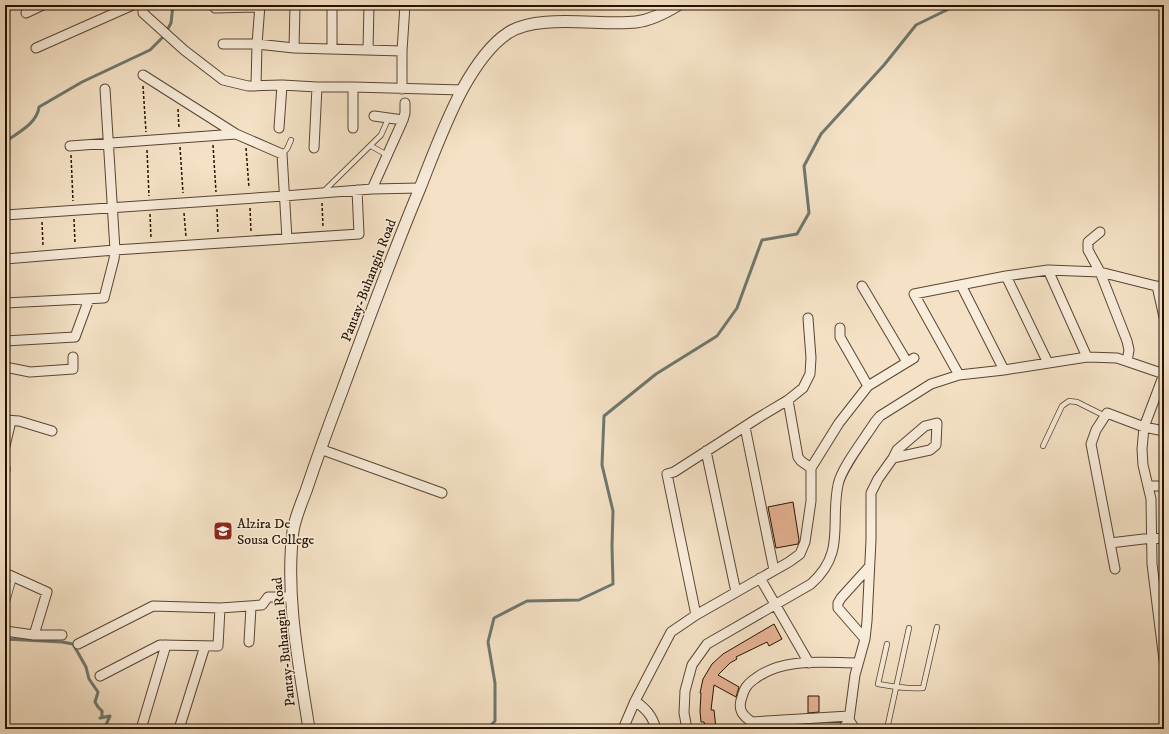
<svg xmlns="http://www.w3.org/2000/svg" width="1169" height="734" font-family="'IM FELL DW Pica',serif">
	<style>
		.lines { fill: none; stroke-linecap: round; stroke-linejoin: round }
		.stream { stroke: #6d786e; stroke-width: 3 }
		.building { fill: #e6b394; stroke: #261100 }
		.service-casing { stroke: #5a4532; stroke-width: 6 }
		.minor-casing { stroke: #5a4532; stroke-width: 11 }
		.tertiary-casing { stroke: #5a4532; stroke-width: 13 }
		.path { stroke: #261100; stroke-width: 1.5; stroke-dasharray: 3 2; stroke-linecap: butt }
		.service { stroke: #f8ecda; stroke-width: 4.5 }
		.minor { stroke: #f8ecda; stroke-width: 9 }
		.tertiary { stroke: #f8ecda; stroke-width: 11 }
		.labels { text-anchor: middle; stroke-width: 3; stroke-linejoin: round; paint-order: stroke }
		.street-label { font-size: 14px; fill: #261100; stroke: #f8ecda }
		.poi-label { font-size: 14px; fill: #261100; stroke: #f8ecda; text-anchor: start }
	</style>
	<rect width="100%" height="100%" fill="#f5e2c6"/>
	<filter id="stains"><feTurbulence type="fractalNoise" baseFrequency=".005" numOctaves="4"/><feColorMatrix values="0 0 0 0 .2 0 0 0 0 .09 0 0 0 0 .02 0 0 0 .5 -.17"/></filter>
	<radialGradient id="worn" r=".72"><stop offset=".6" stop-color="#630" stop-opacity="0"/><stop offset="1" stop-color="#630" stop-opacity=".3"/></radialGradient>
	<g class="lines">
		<path class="stream" d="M5,142C17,133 37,124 39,107L82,82L150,50L164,36L171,23L173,5
			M5,639L62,642L73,644L86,667L89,679L98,692L95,702L98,707L102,711V717L100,718L110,716L104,729
			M487,729L495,721V683L488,642L494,618L527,601L579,600L613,584L612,546L613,511L602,465L604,416L656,374L717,336L737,308L762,240L797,234L809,213L804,166L821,134L884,65L916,25L957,5"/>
	</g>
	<path class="building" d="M793,502L799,540L798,544L776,548L768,507Z
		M774,624L782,639L769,646L767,642L736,657L737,659L730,663L718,675L739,687L736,697L714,685L711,710H714L716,729H706L704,722H701L700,711L701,693H700L703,679L712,664L723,654Z
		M808,696H819V712L808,713Z"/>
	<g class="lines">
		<g class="service-casing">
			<path id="service" d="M371,146L387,155
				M282,154L287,149L291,140
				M323,192L381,135L389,117
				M1043,446L1062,406L1069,401L1077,402L1105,416
				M5,609L14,577
				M887,644L878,684C894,687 907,689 923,688L937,627
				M887,729L909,628"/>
		</g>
		<g class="minor-casing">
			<path id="minor" d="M143,5V13L184,50L223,80L248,86L282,85L279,128
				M332,5V49
				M215,8L260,7
				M26,13L43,5
				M223,44H257L294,48L402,51L405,5
				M36,48L133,5
				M294,48L295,5
				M368,50L369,5
				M143,75L236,134L282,154L287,239
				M282,85L317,87
				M256,86L257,44L260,5
				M353,87L462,90
				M402,89V51
				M374,116L403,120
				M70,146L236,134
				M314,148L317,87H353V128
				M372,189L403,120L405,113V103
				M5,215L284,196L372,189L420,188
				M1100,232L1088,242V250L1100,272L1127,341L1129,350L1127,361
				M5,259L115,250L359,234L357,190
				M1048,270L1087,357
				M1006,276L1048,363
				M961,285L1004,370
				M862,286L907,362
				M1157,286L1164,317
				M5,303L104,298L114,259L115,250L105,89
				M840,328V337L868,386
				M5,341L75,337L89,299
				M5,367L30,372L73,369V357
				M959,375L914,294L1006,276L1048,270L1100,272L1164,288
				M788,400L798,457L801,461L811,468
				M5,420L19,421L52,431
				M745,427L774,570
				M5,446L11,421
				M320,449L442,493
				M706,451L736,592
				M5,468V470
				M1149,486H1164
				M1110,543L1152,538L1164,539
				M1115,569L1091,444L1096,430L1107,413L1144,427L1164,431
				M5,573L47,592L34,635
				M760,578L809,663
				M696,615L667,474L674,472L758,418L788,400L803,388L810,374L811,358L808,318
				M5,631L34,635H62
				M865,639L838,608V603L841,598L869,567
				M249,642L251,607
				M78,644L153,606L220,608L262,605L268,597H291
				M100,676L160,645L218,646L220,608
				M635,701C646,709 652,715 656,729
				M849,716L752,722C743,716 737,710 742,697C743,694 744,689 747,686C749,683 753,680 756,678C784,657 825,663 858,663
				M849,720L855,729
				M141,729L166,645
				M179,729L205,646
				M623,729L635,701L671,632L696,615L789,562L800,554L805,542L811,501V468L839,423L868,386L914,358
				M687,729L684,713L685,691L692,665L707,644L811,584C846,553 830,524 838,485C841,468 865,438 875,422L880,416L931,384L959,375L1004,370L1087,357L1117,358L1164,374L1144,427L1142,449L1143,465L1151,499L1152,564L1164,660
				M843,729L849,720L855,675L865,639L867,621L871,540V493L878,479L893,458L897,450L925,426L937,423L936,445L930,450L893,458"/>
		</g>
		<g class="tertiary-casing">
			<path id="tertiary" d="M309,729C299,664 285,596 293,531C295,518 301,504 306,491C317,458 329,425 342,391C367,323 392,255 420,188C433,155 445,122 462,90C473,70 488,46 508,33C537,13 600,26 636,22C652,20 665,13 678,5"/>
		</g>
		<path class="path" d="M143,86L146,132
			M178,109L179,129
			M213,145L216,192
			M180,147L183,193
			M246,148L249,188
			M147,150L149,196
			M71,155L73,201
			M322,203L323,227
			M250,208L251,232
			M217,209L218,233
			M184,213L186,237
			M150,214L151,238
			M74,219L75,243
			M42,222L43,246
			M8,224V249"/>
		<use href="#service" class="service"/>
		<use href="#minor" class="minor"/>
		<use href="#tertiary" class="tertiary"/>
	</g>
	<defs>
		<g id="university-square" transform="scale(1)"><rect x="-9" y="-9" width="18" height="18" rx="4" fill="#8f2418" stroke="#f8ecda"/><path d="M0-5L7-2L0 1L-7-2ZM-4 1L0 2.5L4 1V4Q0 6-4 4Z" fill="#fff"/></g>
	</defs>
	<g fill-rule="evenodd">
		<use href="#university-square" x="223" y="531"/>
	</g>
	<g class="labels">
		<g class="street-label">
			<text transform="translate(368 280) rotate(-69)" y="5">Pantay-Buhangin Road</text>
			<text transform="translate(283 642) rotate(-96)" y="5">Pantay-Buhangin Road</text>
		</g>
		<g class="poi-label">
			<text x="237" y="528">Alzira De<tspan x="237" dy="16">Sousa College</tspan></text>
		</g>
	</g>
	<rect width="1169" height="734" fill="none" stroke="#f5e2c6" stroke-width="20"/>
	<rect x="6" y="6" width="1157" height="722" fill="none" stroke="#261100" stroke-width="2"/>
	<rect x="10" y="10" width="1149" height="714" fill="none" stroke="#261100"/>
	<rect width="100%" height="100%" filter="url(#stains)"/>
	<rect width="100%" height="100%" fill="url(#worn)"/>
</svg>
